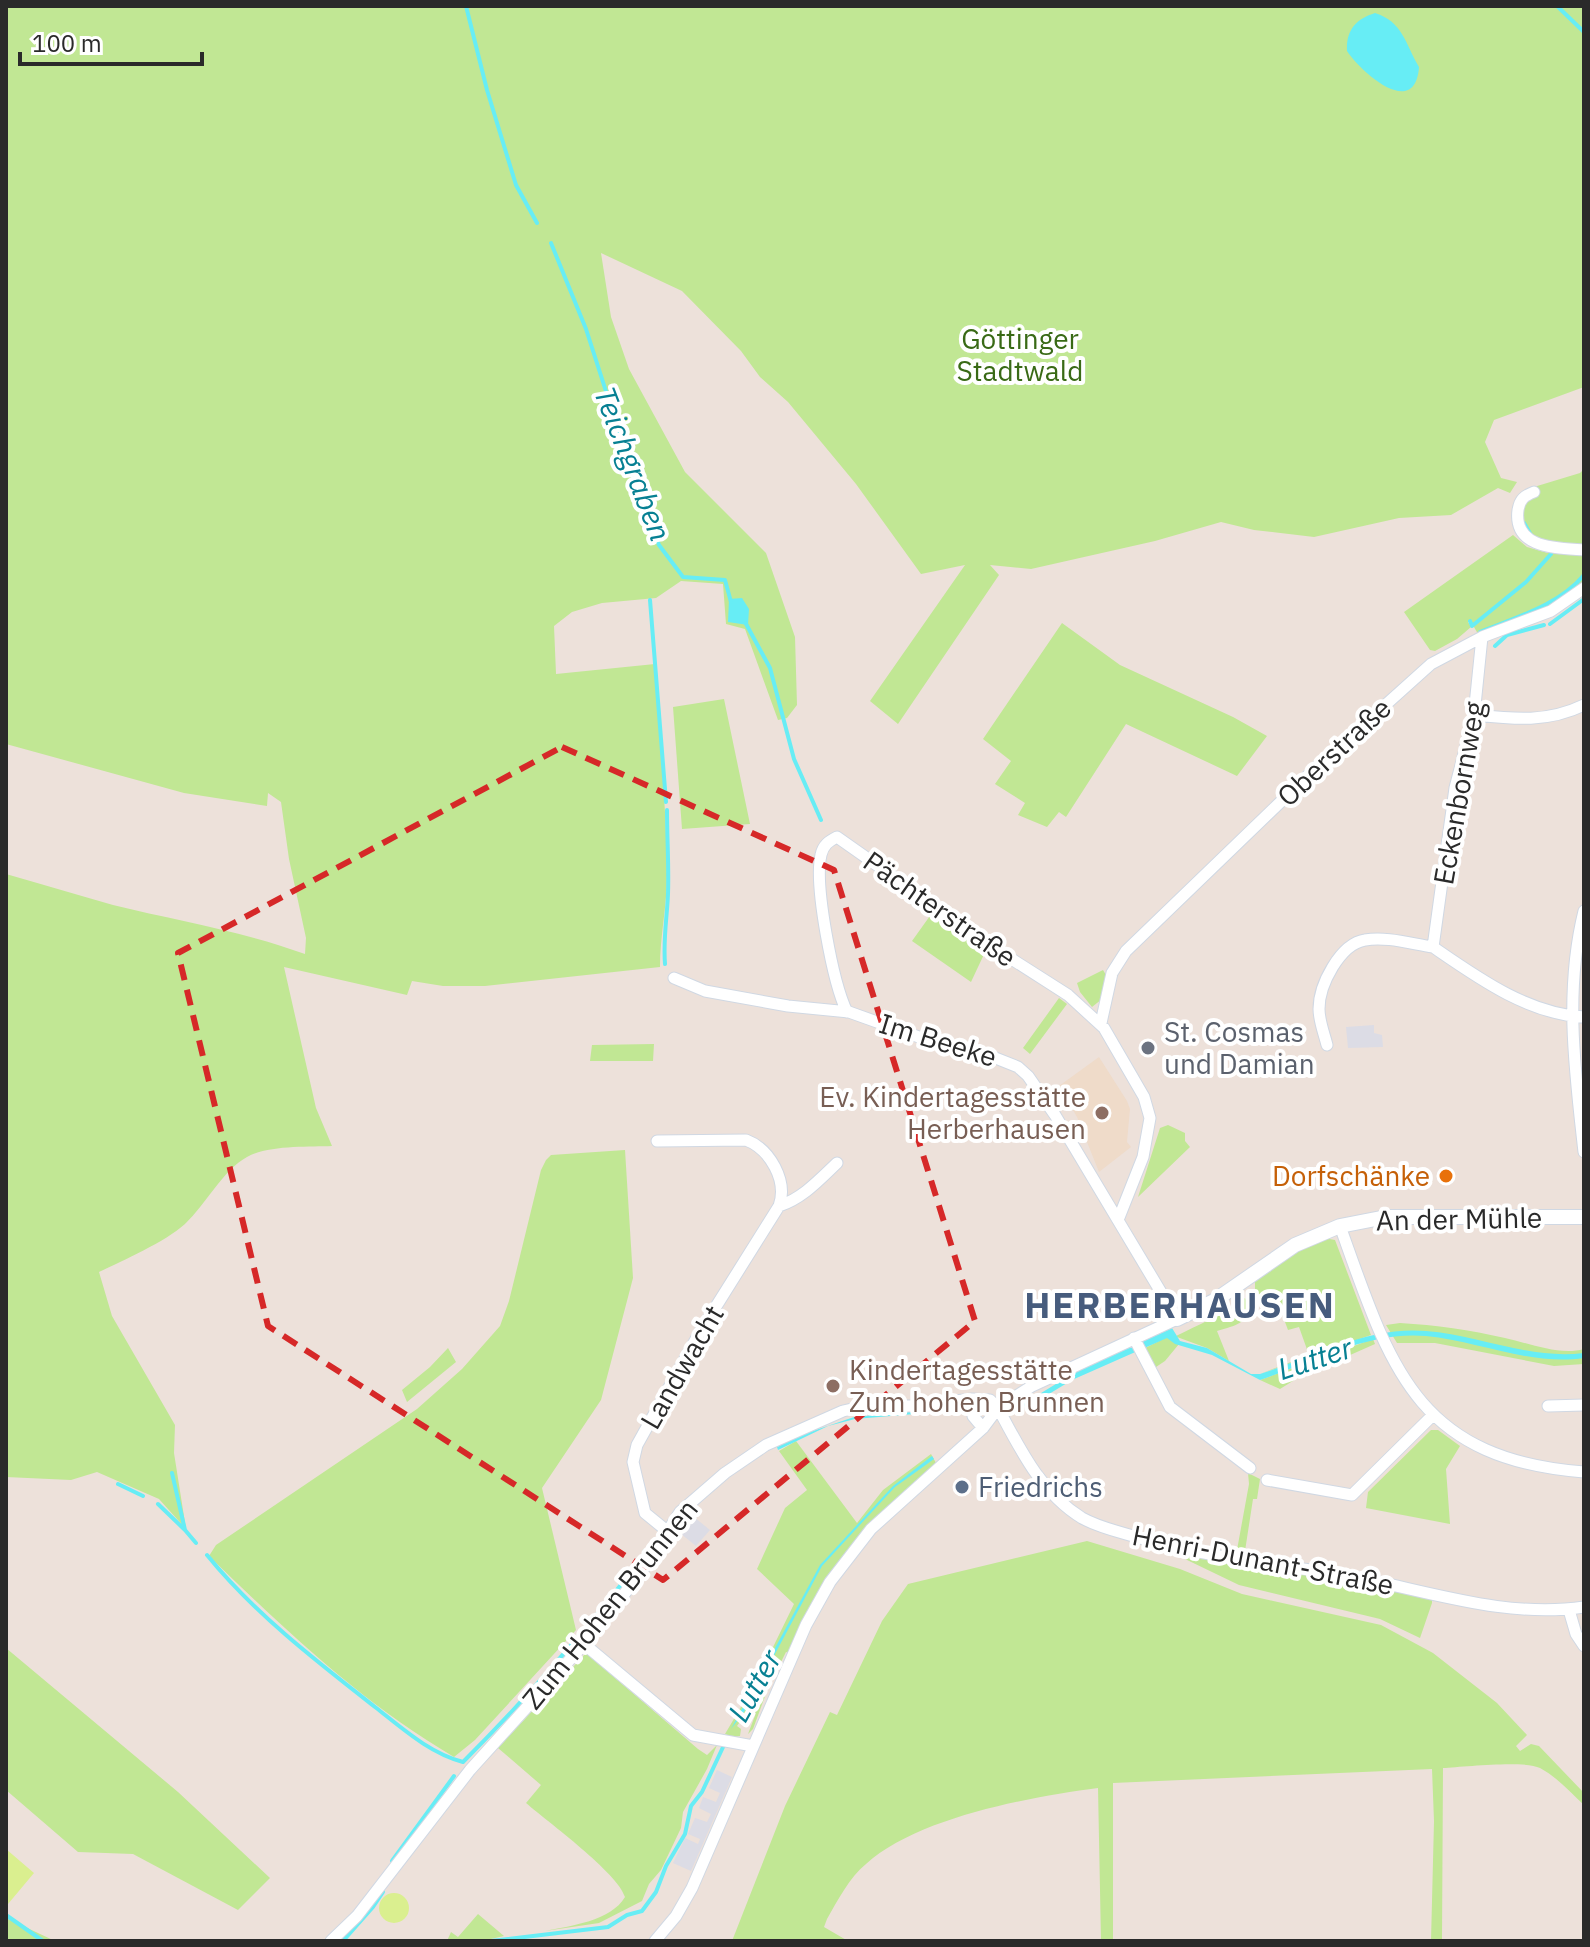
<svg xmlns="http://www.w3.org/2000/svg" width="1590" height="1947" font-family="'IBM Plex Sans',sans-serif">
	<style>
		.industrial { fill: #dcdce5 }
		.education { fill: #efdbc9 }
		.green { fill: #c1e794 }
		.pitch { fill: #daef8f }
		.water { fill: #67edf5 }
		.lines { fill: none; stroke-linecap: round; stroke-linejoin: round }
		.stream { stroke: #67edf5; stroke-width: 4 }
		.minor-casing { stroke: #d0d8e3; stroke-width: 13 }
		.tertiary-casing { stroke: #d0d8e3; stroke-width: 16 }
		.minor { stroke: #fff; stroke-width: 11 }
		.tertiary { stroke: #fff; stroke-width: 14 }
		.marked { fill: none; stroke: #d62828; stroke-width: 6; stroke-dasharray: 16 10; stroke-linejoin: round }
		.worship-dot { fill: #6b7280; stroke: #fff; stroke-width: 3 }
		.education-dot { fill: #8d6e63; stroke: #fff; stroke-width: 3 }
		.food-dot { fill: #e8710a; stroke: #fff; stroke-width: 3 }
		.service-dot { fill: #5c6f8a; stroke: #fff; stroke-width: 3 }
		.labels { text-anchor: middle; stroke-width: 8; stroke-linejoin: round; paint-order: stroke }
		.park-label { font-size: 28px; fill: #396a16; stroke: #fff }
		.street-label { font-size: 28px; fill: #2a2a2a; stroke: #fff }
		.worship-label { font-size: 28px; fill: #5b616d; stroke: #fff; text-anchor: start }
		.education-label { font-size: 28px; fill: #785e54; stroke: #fff; text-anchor: end }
		.food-label { font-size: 28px; fill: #c56008; stroke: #fff; text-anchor: end }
		.service-label { font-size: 28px; fill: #4e5e75; stroke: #fff; text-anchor: start }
		.water-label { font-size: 30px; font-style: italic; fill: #078093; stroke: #fff }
		.district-label { font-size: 36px; font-weight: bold; letter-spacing: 2px; fill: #475c7d; stroke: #fff }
	</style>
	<rect width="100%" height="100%" fill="#ede1da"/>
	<path class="industrial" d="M1374,1025V1033L1382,1035L1383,1047L1348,1048L1346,1027Z
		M694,1517L710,1530L696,1546L680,1533Z
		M717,1770L732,1777L691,1871L673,1863L685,1838L698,1844L700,1839L688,1834L695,1818L707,1822L711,1814L699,1808L703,1797L716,1802L720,1793L709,1788Z"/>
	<path class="education" d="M1099,1057L1127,1101L1130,1109L1127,1142L1131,1147L1099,1172L1077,1117L1059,1086Z"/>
	<path class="green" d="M6,6H1584V387L1494,420L1485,442L1501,478L1517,482L1510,493L1498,488L1451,515L1399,518L1314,537L1254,530L1221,522L1155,541L1031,569L990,565L999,575L898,724L870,701L965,565L921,574L856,484L788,402L760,377L741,351L682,291L601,253L611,317L629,369L685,472L766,553L795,637L797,705L787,718L778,720L745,629L726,624L723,584L681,581L656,598L602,603L572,612L554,626L556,674L655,664C658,734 667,804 667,875C667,906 660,936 660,967L485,986H443L412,981L407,995L284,967L316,1108L332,1146C308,1147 268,1145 247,1157C223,1170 206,1204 185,1224C165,1242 124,1260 99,1272L112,1316L175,1425L174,1453L186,1529L159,1499L97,1472L71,1480L6,1477V874C42,884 77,895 113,905C178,921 242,931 305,954L306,938L289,859L281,802L268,793L267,806L184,793L6,744Z
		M1584,469V582C1554,609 1515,620 1478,634L1470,620L1468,622L1471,627L1457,639L1435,651L1430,650L1404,612L1513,535L1527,547L1548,553V544C1515,529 1524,521 1524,490L1580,473Z
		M1062,623L1120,665L1233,717L1267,736L1237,776L1126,724L1066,817L1059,812L1047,827L1018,815L1025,803L995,784L1011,761L983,739Z
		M724,699L750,824L682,829L673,707Z
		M932,913L986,950L971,982L912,941Z
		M1103,970L1106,975L1102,999L1092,1007L1080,992L1077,983Z
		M1059,998L1067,1004L1030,1054L1023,1048Z
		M654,1044L653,1061H590L592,1045Z
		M1168,1125L1185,1133V1141L1190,1147L1138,1197L1160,1128Z
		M625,1150L633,1278L601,1400L542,1488L576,1630L475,1740L454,1757C362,1703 285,1630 209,1556L216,1545L417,1409L462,1369L500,1326L509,1301L541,1170L546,1160L551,1155Z
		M1324,1238L1335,1240L1371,1335L1260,1374L1309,1355L1299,1327L1288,1330L1282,1314L1255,1291V1280L1292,1255Z
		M1245,1298L1250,1308C1248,1324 1230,1327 1217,1331L1229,1361L1207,1348L1177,1337L1176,1336C1198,1325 1222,1315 1245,1298Z
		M1400,1323C1436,1325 1470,1330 1505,1338C1529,1343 1559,1356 1584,1349V1364L1554,1366L1435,1343H1397L1386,1325Z
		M1167,1337L1179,1344L1165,1361L1153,1369L1143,1349Z
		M1373,1339L1375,1344L1296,1379L1280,1389L1260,1380Z
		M448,1348L456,1362L407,1402L402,1390L430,1367Z
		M1431,1430H1438L1460,1446L1446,1469L1450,1524L1366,1508L1368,1492Z
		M796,1441L857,1523L883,1490L931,1454L936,1463L875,1518L789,1653L786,1652L768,1688L753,1729L748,1734L756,1713L749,1709L737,1726L741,1729L740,1736L733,1737L725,1734L758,1678L794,1604L757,1569L785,1508L807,1490L779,1451Z
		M1248,1473L1260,1479L1257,1499H1253L1245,1551L1237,1550L1249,1484Z
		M1087,1541L1180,1569L1242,1594L1381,1625L1433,1653L1497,1703L1527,1735L1516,1746L1520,1751L1531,1744L1539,1746L1584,1793V1805C1570,1792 1557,1777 1540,1768C1524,1760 1463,1767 1443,1768L1442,1941H1431L1434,1821L1432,1769L1113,1783V1941H1101L1098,1788C1030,1797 918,1817 866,1864C849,1878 838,1900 827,1919L824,1927L848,1941H732L785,1806L830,1712L837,1715L882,1621L908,1584Z
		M1186,1555L1374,1586L1432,1598V1603L1420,1638L1380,1619L1239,1585L1185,1559Z
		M6,1648L178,1792L270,1878L238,1910L133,1854L78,1852L6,1790Z
		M586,1653L698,1749L707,1755L717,1745L707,1769L683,1812L681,1828L661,1870L649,1884L642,1901L599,1923L545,1931C570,1926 611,1921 625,1897C618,1873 548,1822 526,1803L541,1785L498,1748Z
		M478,1914L504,1936L482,1941H447L451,1932L458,1937Z
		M6,1918L55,1941H6Z"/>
	<path class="pitch" d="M6,1849L34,1873L8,1904L6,1903Z
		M379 1908a15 15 0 1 1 30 0a15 15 0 1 1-30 0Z"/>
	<path class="water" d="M1375,13C1403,22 1405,43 1419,67C1415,121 1360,71 1347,51C1346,30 1356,19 1375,13Z
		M742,598L749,609L748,625L728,622L729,599Z
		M1172,1328L1180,1341L1207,1348L1251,1374H1260C1313,1357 1368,1326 1426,1331C1479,1335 1530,1360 1584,1353V1358C1530,1366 1479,1341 1426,1336C1368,1331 1313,1362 1260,1380L1212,1355L1175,1344L1167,1338L1072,1380L1026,1408L1023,1404L1074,1373Z
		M961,1407L962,1410L855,1419L828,1426L778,1450L777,1447L801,1435L854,1417Z
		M932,1456L934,1459L895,1487L822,1566L744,1712L731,1729L820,1565L893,1486Z"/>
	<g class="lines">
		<path class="stream" d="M466,6L487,90L516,185L537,223
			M1557,6L1584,32
			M551,243L586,329L637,488L659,545L683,577L725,580L731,602
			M1524,523L1531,535
			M650,600L666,802
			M1470,621L1472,626L1526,582L1551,554
			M745,622L770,668L794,759L821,820
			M1550,624L1584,599
			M1480,632C1516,617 1558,606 1584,575
			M1495,646L1507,635L1544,625
			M665,964C663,939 667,918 668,894C669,866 667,838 667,810
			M172,1473L185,1530L196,1543
			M118,1484L143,1496
			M158,1504L185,1530
			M644,1553L645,1551
			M207,1555C254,1613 316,1661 375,1707C402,1728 429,1753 463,1762C526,1699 584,1633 639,1562
			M392,1861L454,1776
			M6,1915L43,1941
			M343,1941L373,1907L383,1892
			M491,1941L608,1927L627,1915L642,1911L656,1892L666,1866L685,1834L691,1806L702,1792L724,1745"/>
		<g class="minor-casing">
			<path id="minor" d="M1534,492C1524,496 1520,499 1518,510C1513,549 1557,548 1584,550
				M1482,637L1474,715L1455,788L1433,947C1478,978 1528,1014 1584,1017
				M1474,715C1513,719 1547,723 1584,705
				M1584,911C1564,991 1575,1072 1584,1152
				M847,1012C833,983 814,885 821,855C823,845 829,841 837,837L999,951L1068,995L1104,1028L1144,1097L1150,1118L1143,1157L1118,1220
				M1101,1023L1112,973L1126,951L1323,761L1431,664L1482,637L1551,611L1584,588
				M1327,1045C1324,1033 1319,1021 1319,1009C1319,985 1340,944 1365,940C1386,936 1412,944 1433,947
				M657,1141L746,1140C770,1149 788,1181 779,1206L700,1332L637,1445L633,1462L645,1513L667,1531
				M779,1206C803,1198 819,1180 837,1163
				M1340,1226C1390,1366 1415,1459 1584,1472
				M1134,1338L1170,1407L1250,1468
				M972,1399L973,1416L983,1428
				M1548,1406L1584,1405
				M1267,1480L1352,1495L1433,1415
				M1569,1610L1576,1634L1584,1646
				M584,1644L693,1735L753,1746
				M331,1941L357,1916L470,1770L584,1644L641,1573L680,1512L725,1473L766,1445L843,1411L865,1406H914L972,1399L990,1400L998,1408C1020,1449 1041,1493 1082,1518C1100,1528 1120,1532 1140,1538C1208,1558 1280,1564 1349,1576C1426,1590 1505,1619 1584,1607
				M655,1941L676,1916L692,1888L806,1625L830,1582L871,1529L983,1428L998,1408L1032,1386L1177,1319L1055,1115L1028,1076L1018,1067L993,1057L944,1046L849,1012L788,1006L705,991L674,978"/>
		</g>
		<g class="tertiary-casing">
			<path id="tertiary" d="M1177,1319L1214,1301L1295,1245L1340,1226L1386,1217H1584"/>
		</g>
		<use href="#minor" class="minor"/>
		<use href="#tertiary" class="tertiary"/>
	</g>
	<path class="marked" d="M562,747L834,870L975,1321L663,1580L268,1326L178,953Z"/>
	<circle class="worship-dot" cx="1148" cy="1048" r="8"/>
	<g class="education-dot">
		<circle cx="1102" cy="1113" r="8"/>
		<circle cx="833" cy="1386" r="8"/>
	</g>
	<circle class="food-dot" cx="1446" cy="1176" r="8"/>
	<circle class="service-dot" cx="962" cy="1487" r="8"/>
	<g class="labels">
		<g class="park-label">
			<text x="1020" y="349">Göttinger<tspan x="1020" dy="32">Stadtwald</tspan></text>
		</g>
		<g class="street-label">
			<text transform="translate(1334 752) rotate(-43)" y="10">Oberstraße</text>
			<text transform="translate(1459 793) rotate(-80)" y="10">Eckenbornweg</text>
			<text transform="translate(940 909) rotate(35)" y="10">Pächterstraße</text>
			<text transform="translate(938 1040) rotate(17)" y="10">Im Beeke</text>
			<text transform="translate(1459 1219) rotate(-1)" y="10">An der Mühle</text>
			<text transform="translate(682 1367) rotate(-60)" y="10">Landwacht</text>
			<text transform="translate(1263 1560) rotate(11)" y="10">Henri-Dunant-Straße</text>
			<text transform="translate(610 1604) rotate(-51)" y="10">Zum Hohen Brunnen</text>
		</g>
		<g class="worship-label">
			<text x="1164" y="1042">St. Cosmas<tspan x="1164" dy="32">und Damian</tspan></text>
		</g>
		<g class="education-label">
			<text x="1086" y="1107">Ev. Kindertagesstätte<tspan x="1086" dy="32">Herberhausen</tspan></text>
			<text x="849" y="1380" text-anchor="start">Kindertagesstätte<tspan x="849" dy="32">Zum hohen Brunnen</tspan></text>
		</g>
		<g class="food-label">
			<text x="1430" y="1186">Dorfschänke</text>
		</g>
		<g class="service-label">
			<text x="978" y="1497">Friedrichs</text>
		</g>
		<g class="water-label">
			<text transform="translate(632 464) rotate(69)" y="10">Teichgraben</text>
			<text transform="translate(1315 1359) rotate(-18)" y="10">Lutter</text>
			<text transform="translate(755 1686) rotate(-61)" y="10">Lutter</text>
		</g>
		<g class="district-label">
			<text x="1180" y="1318">HERBERHAUSEN</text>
		</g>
	</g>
	<rect width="1590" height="1947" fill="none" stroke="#2a2a2a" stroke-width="16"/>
	<path d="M20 52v12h182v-12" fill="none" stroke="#2a2a2a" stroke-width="4"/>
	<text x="32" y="52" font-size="24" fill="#2a2a2a" stroke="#ffffff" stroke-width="6" paint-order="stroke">100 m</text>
</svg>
